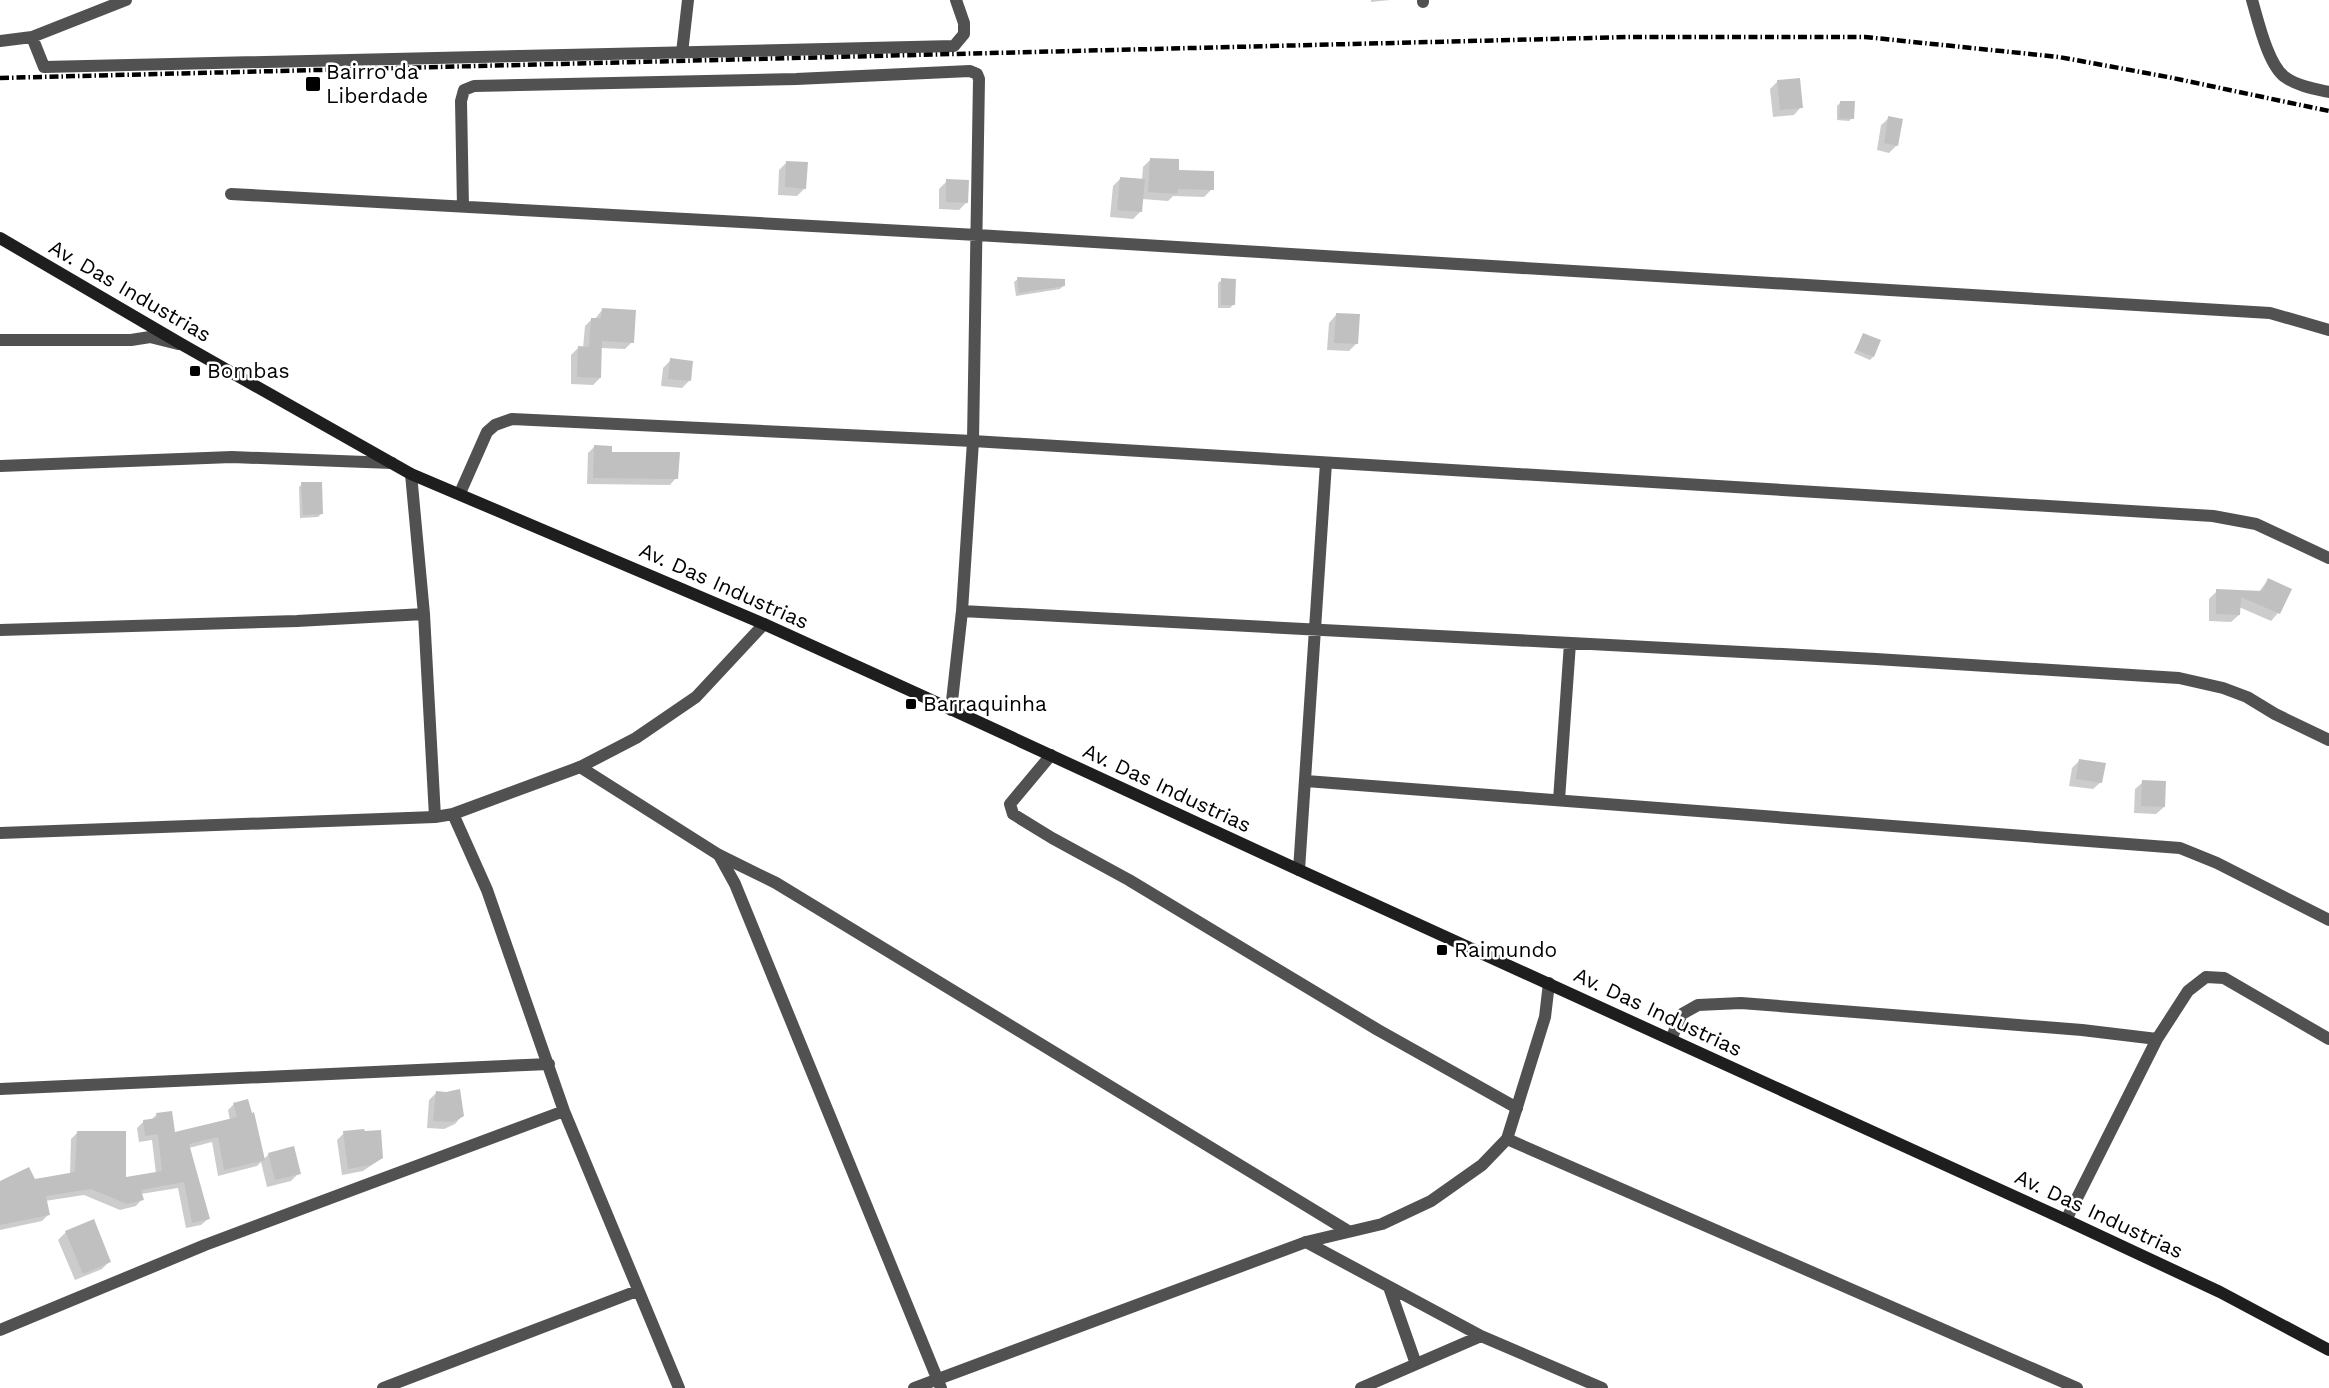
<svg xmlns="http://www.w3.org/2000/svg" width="2329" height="1388" font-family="'Work Sans',sans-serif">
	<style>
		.shadow { fill: #0003 }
		.building { fill: #c0c0c0 }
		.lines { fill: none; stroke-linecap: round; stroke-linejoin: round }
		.minor { stroke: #515151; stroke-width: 12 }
		.tertiary { stroke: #515151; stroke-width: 12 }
		.secondary { stroke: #1e1e1e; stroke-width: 12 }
		.rail { stroke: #000; stroke-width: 4.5; stroke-dasharray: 9 3 1.5 3; stroke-linecap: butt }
		.poi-dot { fill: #000; stroke: #fff; stroke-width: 2 }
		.labels { text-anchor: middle; stroke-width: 5; stroke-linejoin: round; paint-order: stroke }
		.poi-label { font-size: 21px; fill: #000; stroke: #fff; text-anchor: start }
		.street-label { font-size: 21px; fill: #000; stroke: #fff }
	</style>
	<rect width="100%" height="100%" fill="#fff"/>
	<path class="shadow" d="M1371,0H1390L1371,2Z
		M1778,81L1801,107L1794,115L1773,117L1770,89Z
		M1841,102L1852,118L1849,121L1837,120V106Z
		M1889,118L1897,145L1889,153L1877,150L1881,125Z
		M1151,159L1212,189L1204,197L1173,196L1168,201L1142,199L1140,212L1133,219L1110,217L1113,186L1121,178L1142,180L1143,167Z
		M787,162L805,188L797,196L778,195L779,170Z
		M947,181L967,202L959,210L939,209V189Z
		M1018,279L1064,285L1060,289L1016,296L1014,282Z
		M1222,280L1234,304L1230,308H1218V283Z
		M602,310L632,342L625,349L601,348L600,378L593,385L571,384V355L578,348H583L585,326L592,319H595Z
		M1336,315L1357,343L1349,351L1327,350L1329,323Z
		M1863,335L1873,357L1870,360L1854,353Z
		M671,360L689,381L682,388L661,386L663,368Z
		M594,447L610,453L676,478L670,485L587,484L588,453Z
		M302,484L321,514L318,517L300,518L299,487Z
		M2268,580L2290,590L2278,613L2271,621L2239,607V615L2231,622L2209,621V599L2217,591L2258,593Z
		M2080,760L2101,782L2093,789L2069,786L2072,768Z
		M2143,782L2164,807L2156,814L2134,813L2135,789Z
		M436,1093L446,1094L462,1116L455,1124L444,1129L427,1128L429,1100Z
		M234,1104L264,1159L269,1154L299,1173L291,1181L267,1187L261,1162L257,1166L218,1176L212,1142L189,1148L208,1219L201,1225L186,1228L178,1188L141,1194L142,1199L136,1206L120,1210L84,1195L45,1201L48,1215L42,1221L0,1230V1183L70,1175L71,1139L78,1132L124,1179L156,1174L152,1140L139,1142L137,1128L144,1121H150L157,1114L174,1134L230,1120L228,1110Z
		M344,1133L382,1158L363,1171L342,1175L337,1140Z
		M66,1232L110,1261L102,1269L75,1280L58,1240Z"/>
	<path class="building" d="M1800,78L1803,108L1780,110L1777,80Z
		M1840,101H1855L1854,119L1839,118Z
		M1888,116L1903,119L1898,146L1884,143Z
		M1150,158L1179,159V170L1214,171V190L1178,189L1177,194L1148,192Z
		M786,161L808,162L806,189L785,187Z
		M1120,177L1145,179L1142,212L1117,210Z
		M946,179L969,180L968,203L946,202Z
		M1017,277L1065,279V286L1019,293Z
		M1221,278L1236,279L1235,305H1221Z
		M602,308L636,310L634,343L602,341L601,378L577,377L578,346L589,347L591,318H601Z
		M1336,313L1360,314L1358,344L1334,343Z
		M1863,333L1881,340L1874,357L1856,350Z
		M670,358L693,361L691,381L668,379Z
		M594,445L612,446V452H680L678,479L593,478Z
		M301,482H322L323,514L303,515Z
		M2268,578L2292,589L2280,614L2241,597L2240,615L2216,614V589L2262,591Z
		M2079,759L2106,763L2102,783L2076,779Z
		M2142,780L2166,781L2165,807L2141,806Z
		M460,1089L464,1116L453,1122L433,1121L436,1091L446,1092Z
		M248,1099L252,1113L254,1112L265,1160L224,1170L218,1137L189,1144L210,1219L192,1223L184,1182L141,1190L144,1200L127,1204L91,1189L46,1196L50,1215L0,1225V1181L29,1167L35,1179L75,1172L77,1131H126V1177L162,1171L158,1134L145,1136L143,1120L157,1118L156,1113L172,1111L175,1132L237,1117L233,1103Z
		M364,1129L365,1131L381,1130L383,1158L371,1165L348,1169L343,1131Z
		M294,1146L301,1174L275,1180L268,1153Z
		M94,1219L111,1262L83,1274L65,1231Z"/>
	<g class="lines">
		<path class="minor" d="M2252,0C2258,20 2268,65 2285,77C2297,86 2315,89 2329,92
			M1423,2V0
			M32,37L44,67L954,46L964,34V23L956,0
			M0,41L32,37L126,0
			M682,53L688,0
			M231,194L977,235L2270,313L2329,330
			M463,207L461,101L464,90L474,86L796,79L970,71L977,74L979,79L973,441L962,611L951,710
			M0,466L232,457L392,463
			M411,474L424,614L435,817
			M962,611L1876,659L2179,678L2223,688L2247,697L2275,714L2329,740
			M0,630L297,621L424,614
			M1051,755L1010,804L1013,814L1052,838L1129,880L1378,1030L1517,1108
			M1306,781L2180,848L2217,863L2329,920
			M1559,800L1570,643
			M453,814L487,890L564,1111L679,1388
			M0,833L435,817L453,814L580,767
			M719,855L776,883L1348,1231
			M1299,870L1326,463
			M1671,1039L1682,1014L1698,1005L1741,1003L2082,1030L2157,1039
			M0,1089L549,1064
			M1507,1139L2077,1388
			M2066,1220L2157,1039L2188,991L2206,977L2224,978L2329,1039
			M1306,1242L1481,1336L1602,1388
			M1389,1287L1416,1364
			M0,1330L205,1245L564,1111
			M383,1388L637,1291
			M1361,1388L1481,1336"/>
		<path class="tertiary" d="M0,340H131L150,337L178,344
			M460,493L487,432L495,425L512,419L973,441L2213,516L2256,524L2329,558
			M580,767L719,855L735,884L941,1388
			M580,767L636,738L696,697L764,624
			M914,1388L1306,1242L1382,1224L1431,1201L1482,1165L1507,1139L1545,1017L1549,983"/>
		<path class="secondary" d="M0,238L183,345L411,474L764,624L918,694L1299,870L2066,1220L2220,1292L2329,1350"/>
		<path class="rail" d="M0,78L1629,37H1865L2059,57L2168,77L2329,111"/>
	</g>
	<g class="poi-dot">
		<rect x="305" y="76" width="16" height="16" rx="3"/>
		<rect x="189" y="365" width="12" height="12" rx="3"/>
		<rect x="905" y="698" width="12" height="12" rx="3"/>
		<rect x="1436" y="944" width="12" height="12" rx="3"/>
	</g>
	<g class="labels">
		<g class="poi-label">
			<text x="326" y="79">Bairro da<tspan x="326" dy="24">Liberdade</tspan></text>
			<text x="207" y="378">Bombas</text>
			<text x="923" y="711">Barraquinha</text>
			<text x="1454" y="957">Raimundo</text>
		</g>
		<g class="street-label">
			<text transform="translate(130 291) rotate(30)" y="7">Av. Das Industrias</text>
			<text transform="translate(724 586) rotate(24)" y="7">Av. Das Industrias</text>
			<text transform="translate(1167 788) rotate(25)" y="7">Av. Das Industrias</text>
			<text transform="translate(1658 1012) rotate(25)" y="7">Av. Das Industrias</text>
			<text transform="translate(2099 1214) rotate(25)" y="7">Av. Das Industrias</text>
		</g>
	</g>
</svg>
